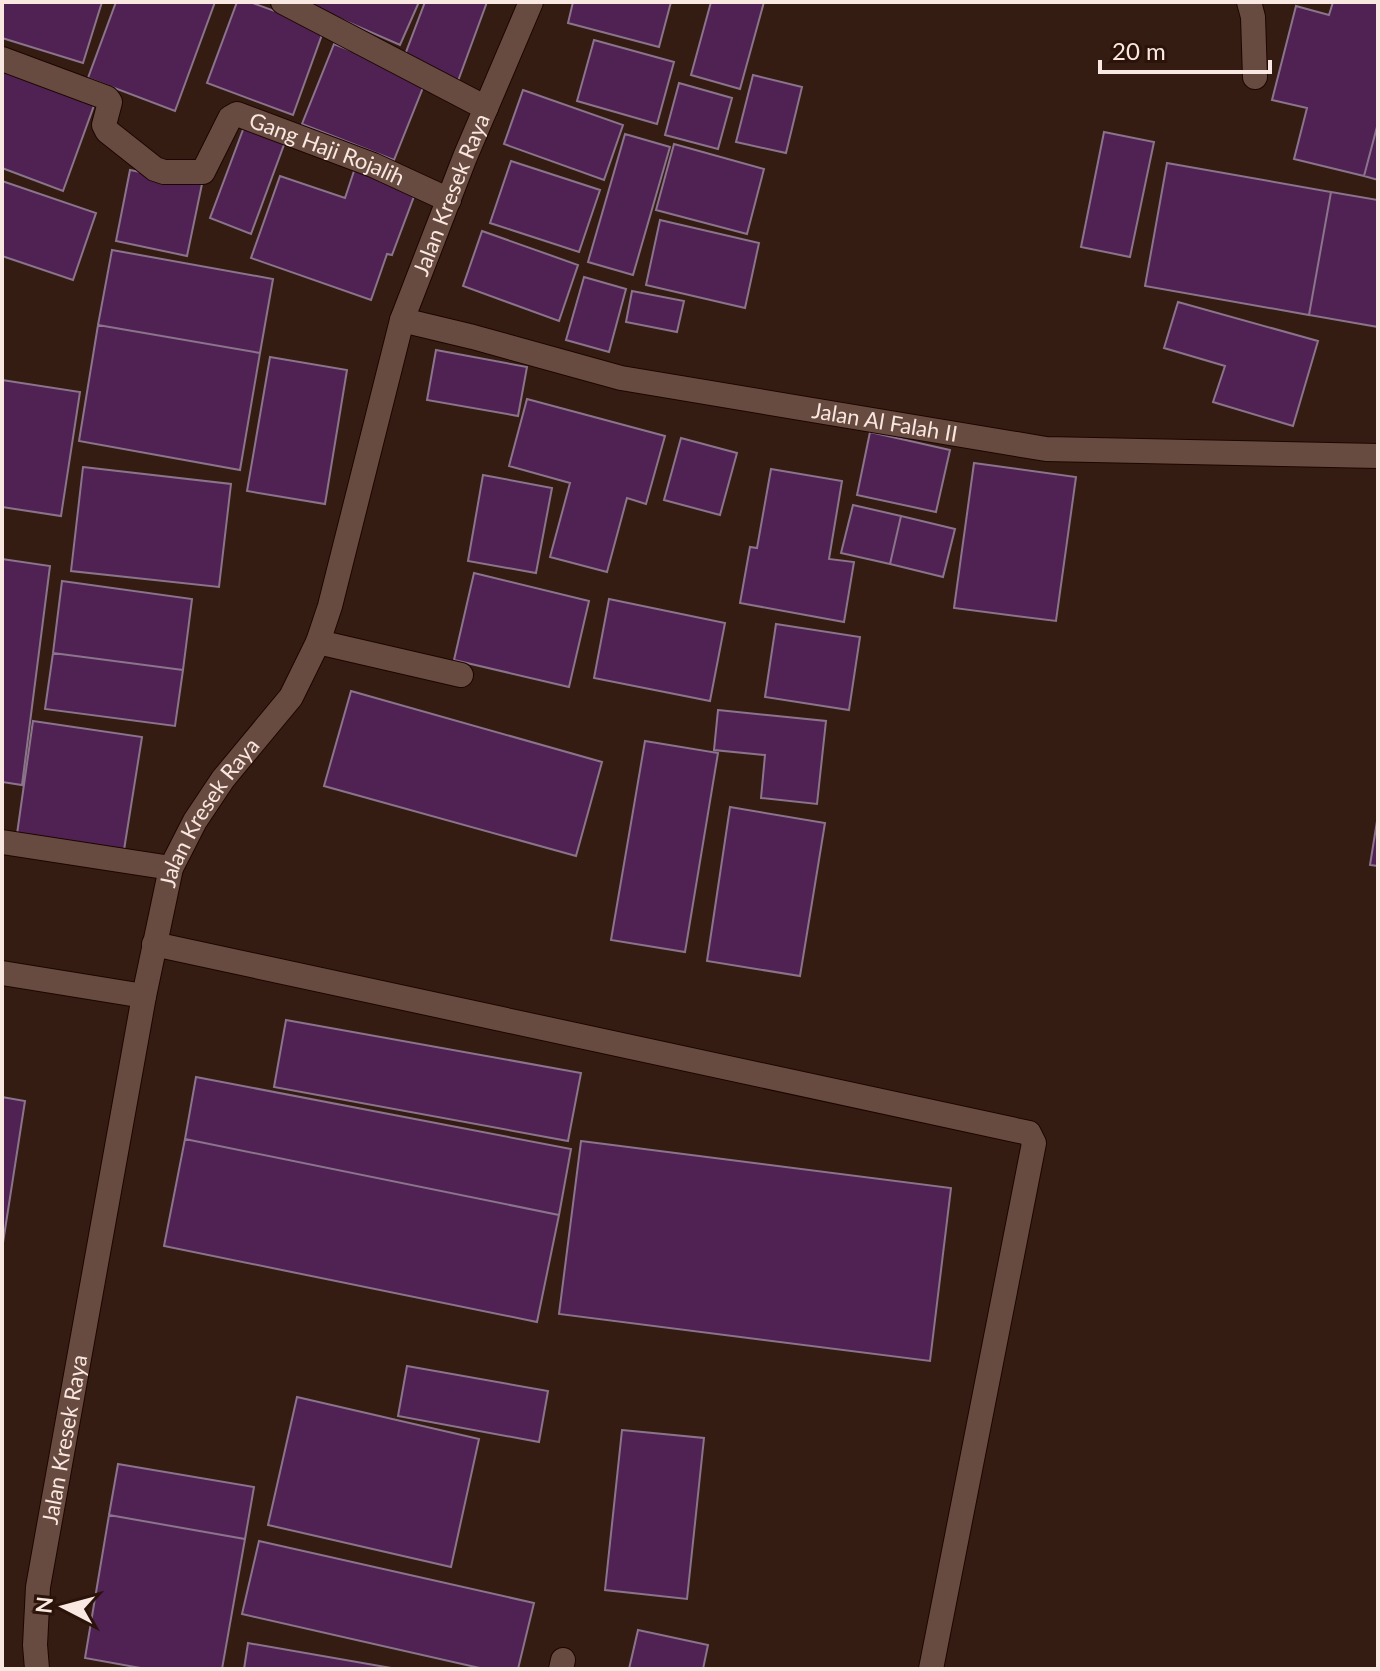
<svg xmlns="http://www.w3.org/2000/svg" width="1380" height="1671" font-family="Lato,sans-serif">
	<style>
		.building { fill: #502253; stroke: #8a748b; stroke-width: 2 }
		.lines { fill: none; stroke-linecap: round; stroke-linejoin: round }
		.minor-casing { stroke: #1c0601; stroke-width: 26 }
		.minor { stroke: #684b40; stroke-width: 24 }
		.labels { text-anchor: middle; stroke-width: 6; stroke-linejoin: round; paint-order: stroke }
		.street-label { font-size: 22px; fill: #f9e8e1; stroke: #2b1309 }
	</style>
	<rect width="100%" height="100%" fill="#351c13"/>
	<path class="building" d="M2,2H102L83,63L2,38Z
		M116,2H215L175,111L88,78Z
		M237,2H250L324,29L293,115L207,83Z
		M302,2H419L400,45Z
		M425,2H487L458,81L403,60Z
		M573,2H671L659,47L568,23Z
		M711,2H764L740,89L691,75Z
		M1333,2H1378V123L1364,176L1294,159L1307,108L1272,100L1296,6L1329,15Z
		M594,40L674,62L657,124L577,101Z
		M334,44L426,80L394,160L302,124Z
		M2,65L96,100L63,191L2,168Z
		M753,75L802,87L786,153L736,142Z
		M679,83L732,98L718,149L665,135Z
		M523,90L623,125L604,180L504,144Z
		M1378,123V180L1364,176Z
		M244,127L285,142L251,234L210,218Z
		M1104,132L1154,142L1130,257L1081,247Z
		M625,134L670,147L633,275L588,262Z
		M674,144L764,169L747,234L656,210Z
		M511,161L600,190L579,252L490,223Z
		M1167,163L1331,192L1309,315L1145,286Z
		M355,168L416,191L392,255L387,254L371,300L251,258L280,176L345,198Z
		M130,170L202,184L187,256L116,241Z
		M2,181L96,213L73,280L2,256Z
		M1331,192L1378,200V327L1309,315Z
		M660,220L759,243L745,308L646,285Z
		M482,231L578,265L559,321L463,286Z
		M112,250L273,279L260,353L98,325Z
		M584,277L626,289L609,352L566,340Z
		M632,291L684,301L677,332L626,322Z
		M1178,302L1318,341L1293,426L1213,402L1225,366L1164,348Z
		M98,325L260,353L240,470L79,441Z
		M436,350L527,367L518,416L427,400Z
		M270,357L347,370L325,504L247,491Z
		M2,380L80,392L61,516L2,507Z
		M527,399L665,436L646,504L627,498L607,572L550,557L570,483L509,466Z
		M870,432L950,450L936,512L857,495Z
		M681,438L737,453L720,515L664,500Z
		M974,463L1076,477L1056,621L954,608Z
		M83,467L231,484L219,587L71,571Z
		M771,469L842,481L829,559L854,562L844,622L740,603L750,547L757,548Z
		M483,475L552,488L536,573L468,561Z
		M853,505L901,516L890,564L841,553Z
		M901,516L955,529L943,577L890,564Z
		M2,559L50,566L22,785L2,782Z
		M474,573L589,601L569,687L454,660Z
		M62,581L192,599L183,670L53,653Z
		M609,599L725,623L710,701L594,678Z
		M776,624L860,637L849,710L765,697Z
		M53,653L183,670L175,726L45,709Z
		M351,691L602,762L576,856L324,786Z
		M718,710L826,721L817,804L761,798L765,755L714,750Z
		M33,721L142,737L124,850L17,834Z
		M645,741L718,753L685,952L611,940Z
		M730,807L825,823L800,976L707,961Z
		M1378,815V866L1370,865Z
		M286,1020L581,1073L568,1141L274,1087Z
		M196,1077L571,1149L559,1215L185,1139Z
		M2,1097L25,1101L2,1249Z
		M185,1139L559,1215L537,1322L164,1246Z
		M581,1141L951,1188L930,1361L559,1314Z
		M407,1366L548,1391L539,1442L398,1416Z
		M297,1397L479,1439L451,1567L268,1525Z
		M622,1430L704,1438L687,1599L605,1590Z
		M118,1464L254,1487L245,1539L109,1515Z
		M109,1515L245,1539L222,1669H146L85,1658Z
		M259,1541L534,1603L518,1669H484L242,1614Z
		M638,1630L708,1645L703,1669H629Z
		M248,1643L397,1669H244Z"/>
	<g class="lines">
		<g class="minor-casing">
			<g id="minor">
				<path d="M283,2L486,108"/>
				<path d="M1249,2L1253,17L1255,77"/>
				<path id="s1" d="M2,59L107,98L110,102L104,125L107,131L155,169L164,172H203L230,118L237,114L373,165L449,200"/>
				<path id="s2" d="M402,320L473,337L621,378L1046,449L1378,456"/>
				<path d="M318,642L461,675"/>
				<path d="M2,842L171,868"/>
				<path d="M154,944L1029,1133L1034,1143L931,1669"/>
				<path d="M2,973L144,996"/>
				<path id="s3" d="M37,1669L35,1645L38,1587L144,996L171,868L195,821L223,779L291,697L318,642L330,606L402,320L465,157L531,2"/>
				<path d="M561,1669L563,1660"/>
			</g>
		</g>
		<use href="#minor" class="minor"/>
	</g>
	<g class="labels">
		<g class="street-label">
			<text dy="8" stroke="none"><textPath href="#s1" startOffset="422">Gang Haji Rojalih</textPath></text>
			<text dy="8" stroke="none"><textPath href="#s3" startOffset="1552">Jalan Kresek Raya</textPath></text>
			<text dy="8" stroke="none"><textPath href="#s2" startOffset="494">Jalan Al Falah II</textPath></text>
			<text dy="8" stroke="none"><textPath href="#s3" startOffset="880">Jalan Kresek Raya</textPath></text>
			<text dy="8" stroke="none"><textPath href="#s3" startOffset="232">Jalan Kresek Raya</textPath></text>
		</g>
	</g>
	<rect width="1380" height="1671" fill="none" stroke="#f9e8e1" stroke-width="8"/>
	<g transform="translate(64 1607) rotate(276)" stroke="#2b1309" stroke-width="6" paint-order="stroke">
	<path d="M0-6L14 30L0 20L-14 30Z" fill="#f9e8e1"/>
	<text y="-12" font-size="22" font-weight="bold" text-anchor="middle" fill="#f9e8e1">N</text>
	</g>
	<path d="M1100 60v12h170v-12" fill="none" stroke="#f9e8e1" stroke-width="4"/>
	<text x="1112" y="60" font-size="24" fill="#f9e8e1" stroke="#2b1309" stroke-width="6" paint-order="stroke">20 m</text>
</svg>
